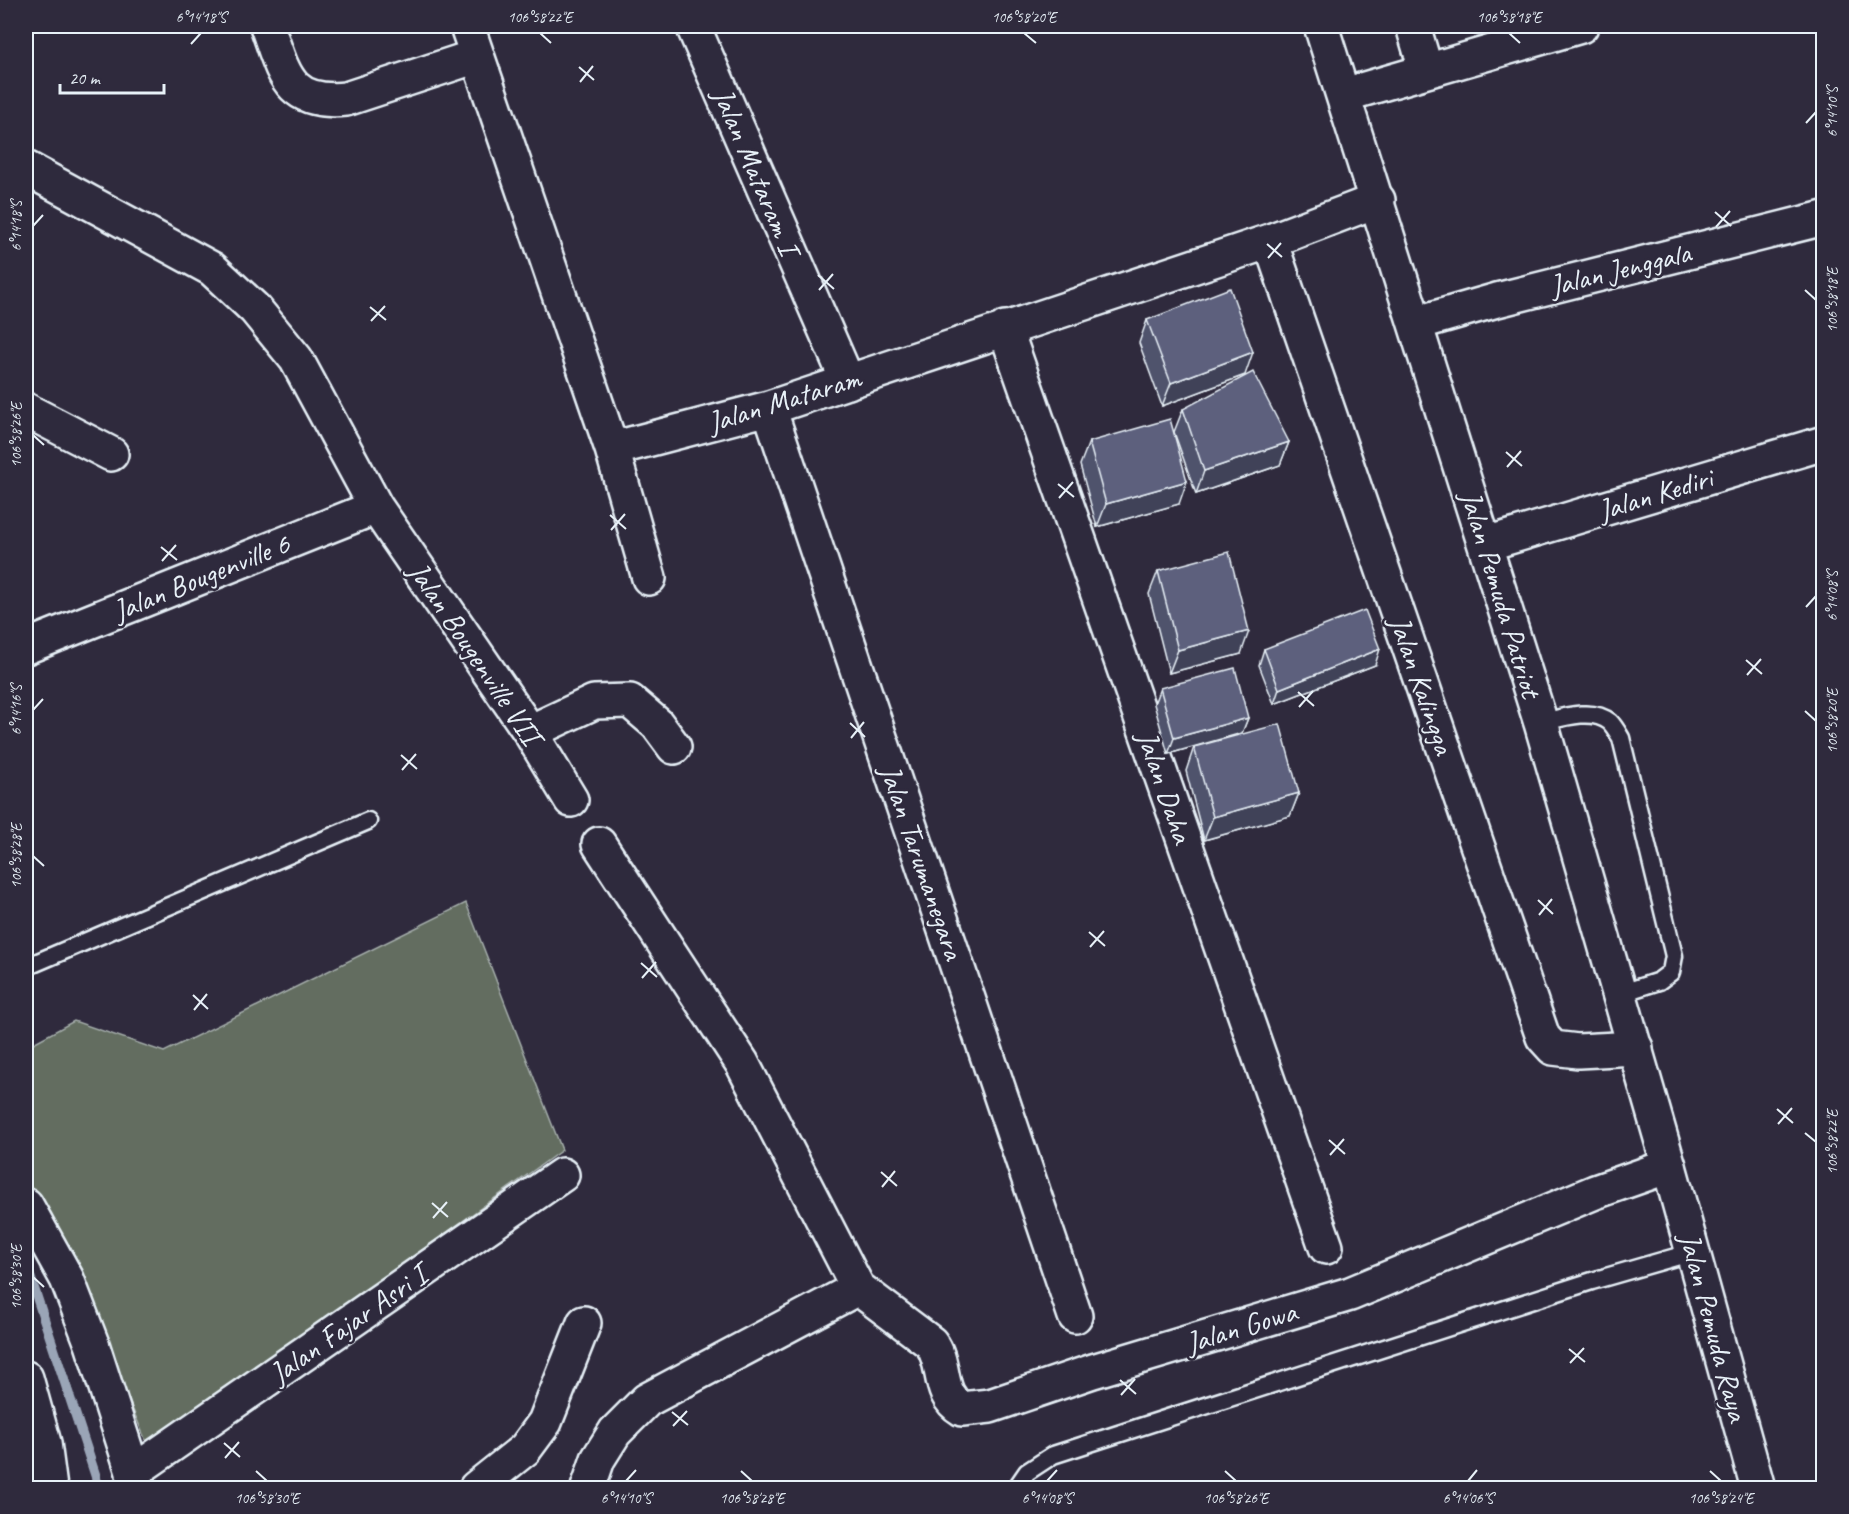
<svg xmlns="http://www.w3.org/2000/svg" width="1849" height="1514" font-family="Caveat,sans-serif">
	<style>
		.green { fill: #636d61; stroke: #a6afac; stroke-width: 1.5 }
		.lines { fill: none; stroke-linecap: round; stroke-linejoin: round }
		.stream { stroke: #9aa5b7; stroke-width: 10 }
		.service-casing { stroke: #e8f1f8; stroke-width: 21 }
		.minor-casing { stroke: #e8f1f8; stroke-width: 38 }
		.primary-casing { stroke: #e8f1f8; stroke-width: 38 }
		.service { stroke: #2f2a3d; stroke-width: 16 }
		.minor { stroke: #2f2a3d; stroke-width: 33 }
		.primary { stroke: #2f2a3d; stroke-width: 33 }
		.wall { fill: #50536c; stroke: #e8f1f8; stroke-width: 1.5 }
		.shaded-wall { fill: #414358; stroke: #e8f1f8; stroke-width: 1.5 }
		.building { fill: #5d607d; stroke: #e8f1f8; stroke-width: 1.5 }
		.ticks { fill: none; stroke: #e8f1f8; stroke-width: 2 }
		.labels { text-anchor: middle; stroke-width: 5; stroke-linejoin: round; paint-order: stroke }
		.street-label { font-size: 30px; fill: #e8f1f8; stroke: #2f2a3d }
		.neatline { fill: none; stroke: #e8f1f8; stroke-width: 2 }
		.ticks-label { font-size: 15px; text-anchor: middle; fill: #e8f1f8 }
	</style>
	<rect width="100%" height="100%" fill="#2f2a3d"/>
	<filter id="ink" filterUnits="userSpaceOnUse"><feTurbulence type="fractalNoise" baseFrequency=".0167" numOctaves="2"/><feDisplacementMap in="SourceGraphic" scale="12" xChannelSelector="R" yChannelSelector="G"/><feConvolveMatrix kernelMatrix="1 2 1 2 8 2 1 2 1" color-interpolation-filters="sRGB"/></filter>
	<g filter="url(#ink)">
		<path class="green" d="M466,903L562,1150L148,1446L51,1213L26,1186V1047L74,1021L164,1052Z"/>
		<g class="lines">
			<path class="stream" d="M26,1264L96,1477L97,1488"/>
			<g class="service-casing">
				<path id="service" d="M1541,723C1561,718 1592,707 1610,722C1614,726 1618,733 1621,738L1674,956L1671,972L1659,981L1619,994
					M26,967L368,821
					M1016,1488L1027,1472L1053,1455L1592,1281L1693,1252"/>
			</g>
			<g class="minor-casing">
				<path id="minor" d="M267,26C284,73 287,105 346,99L477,56
					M467,26L612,449L649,578
					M693,26L848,382
					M1413,26L1426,70
					M1344,95L1581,26
					M26,168L212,269L255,309L296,359L376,507L530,732L571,800
					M1270,241L1543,1037L1553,1048L1578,1051L1636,1048
					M1417,323L1497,300L1824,218
					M1005,328L1326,1247
					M769,408L1075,1316
					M26,410L111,454
					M612,449L769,408L1270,241L1378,200
					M1486,544L1824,443
					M26,647L376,507
					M530,732L594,702L630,701L657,724L674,747
					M599,844L742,1063L858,1288L931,1343C947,1364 936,1394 962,1409L990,1406L1093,1371L1350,1294L1595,1192L1669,1166
					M26,1205L67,1279L92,1344L133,1472L134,1488
					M26,1378L44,1443L50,1488
					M133,1472L562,1175
					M476,1488L525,1449L545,1422L584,1323
					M588,1488L598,1459L615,1432L647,1400L858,1288"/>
			</g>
			<g class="primary-casing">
				<path id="primary" d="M1321,26L1541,723L1669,1166L1758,1488"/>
			</g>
			<use href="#service" class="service"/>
			<use href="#minor" class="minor"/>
			<use href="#primary" class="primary"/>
		</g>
		<path class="wall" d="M1147,320L1245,375L1162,406L1139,343Z
			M1183,409L1289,442L1280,465L1196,494L1174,432Z
			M1089,442L1179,504L1097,527L1080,465Z
			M1158,571L1241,654L1169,673L1149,594Z
			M1264,649L1375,665L1274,704L1259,665Z
			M1160,688L1248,718L1242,733L1168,754L1154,704Z
			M1194,747L1299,793L1290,816L1204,840L1186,771Z"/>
		<path class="shaded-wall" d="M1253,352L1245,375L1162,406L1171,383Z
			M1289,442L1280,465L1196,494L1204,471Z
			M1187,481L1179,504L1097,527L1106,504Z
			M1249,631L1241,654L1169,673L1178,650Z
			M1380,649L1375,665L1274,704L1279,689Z
			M1248,718L1242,733L1168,754L1174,738Z
			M1299,793L1290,816L1204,840L1213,817Z"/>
		<path class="building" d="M1230,288L1253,352L1171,383L1147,320Z
			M1253,372L1289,442L1204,471L1183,409Z
			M1170,419L1187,481L1106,504L1089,442Z
			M1229,552L1249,631L1178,650L1158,571Z
			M1365,610L1380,649L1279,689L1264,649Z
			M1235,668L1248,718L1174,738L1160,688Z
			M1280,724L1299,793L1213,817L1194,747Z"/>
	</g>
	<path class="ticks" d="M540,33L551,43M1024,33L1036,43M1509,33L1520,43M191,44L201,33M579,67L594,80M580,82L593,66M1806,123L1816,112M1715,212L1731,226M33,226L43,215M1716,227L1730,211M1267,244L1282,257M1268,258L1281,243M818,275L834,289M819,290L833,274M1805,290L1816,300M370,307L386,320M371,321L385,306M33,435L44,445M1506,452L1522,466M1507,467L1521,451M1058,484L1074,497M1059,498L1073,482M610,515L626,529M611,530L625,514M161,547L177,560M162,561L176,545M1806,607L1816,596M1746,660L1762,674M1747,675L1761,659M1298,692L1314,706M1299,707L1313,691M33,710L43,699M1805,711L1816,721M850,723L865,737M851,738L864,722M401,755L417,769M402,770L416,754M33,856L44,866M1538,900L1553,914M1539,915L1552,899M1089,932L1105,946M1090,947L1104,931M641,963L657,977M642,978L656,962M193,995L208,1009M194,1010L207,994M1777,1109L1793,1123M1778,1124L1792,1108M1805,1133L1816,1142M1329,1140L1345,1154M1330,1155L1344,1139M881,1172L897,1186M882,1187L895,1171M432,1203L448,1217M433,1218L447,1202M33,1277L44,1287M1569,1349L1585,1362M1570,1363L1584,1348M1120,1380L1136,1394M1121,1395L1135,1379M672,1412L688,1425M673,1426L687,1411M224,1443L240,1457M225,1458L239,1442M256,1471L267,1481M741,1471L752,1481M1225,1471L1236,1481M1710,1471L1721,1481M626,1481L636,1470M1047,1481L1057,1470M1468,1481L1477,1470"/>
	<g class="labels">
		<g class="street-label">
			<text transform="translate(756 171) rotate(67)" y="10">Jalan Mataram I</text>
			<text transform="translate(1620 269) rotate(-14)" y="10">Jalan Jenggala</text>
			<text transform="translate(784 400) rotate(-17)" y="10">Jalan Mataram</text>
			<text transform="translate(1655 494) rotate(-17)" y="10">Jalan Kediri</text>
			<text transform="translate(201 577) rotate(-22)" y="10">Jalan Bougenville 6</text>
			<text transform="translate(1501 594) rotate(73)" y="10">Jalan Pemuda Patriot</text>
			<text transform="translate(475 653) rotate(56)" y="10">Jalan Bougenville VII</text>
			<text transform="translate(1422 685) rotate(71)" y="10">Jalan Kalingga</text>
			<text transform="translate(1165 787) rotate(71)" y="10">Jalan Daha</text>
			<text transform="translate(922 862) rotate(71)" y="10">Jalan Tarumanegara</text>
			<text transform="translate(348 1324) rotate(-35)" y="10">Jalan Fajar Asri I</text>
			<text transform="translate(1241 1327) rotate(-17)" y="10">Jalan Gowa</text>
			<text transform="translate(1714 1327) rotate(75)" y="10">Jalan Pemuda Raya</text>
		</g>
	</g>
	<rect width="1849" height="1514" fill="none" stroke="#2f2a3d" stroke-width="66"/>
	<path d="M60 84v9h104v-9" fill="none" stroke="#e8f1f8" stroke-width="3"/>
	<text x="69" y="84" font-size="18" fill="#e8f1f8" stroke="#2f2a3d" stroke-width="4.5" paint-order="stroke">20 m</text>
	<rect x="33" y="33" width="1783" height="1448" class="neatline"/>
	<g class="ticks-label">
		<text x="201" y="22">6°14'18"S</text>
		<text x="540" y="22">106°58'22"E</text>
		<text x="1024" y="22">106°58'20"E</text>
		<text x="1509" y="22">106°58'18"E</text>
		<text transform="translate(1832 112) rotate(-90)" y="5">6°14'10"S</text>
		<text transform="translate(16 226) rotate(-90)" y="5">6°14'18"S</text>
		<text transform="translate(1832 300) rotate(-90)" y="5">106°58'18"E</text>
		<text transform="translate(16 435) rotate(-90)" y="5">106°58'26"E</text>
		<text transform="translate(1832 596) rotate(-90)" y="5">6°14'08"S</text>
		<text transform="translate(16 710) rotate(-90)" y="5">6°14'16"S</text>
		<text transform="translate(1832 721) rotate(-90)" y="5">106°58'20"E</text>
		<text transform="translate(16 856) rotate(-90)" y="5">106°58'28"E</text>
		<text transform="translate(1832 1142) rotate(-90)" y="5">106°58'22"E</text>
		<text transform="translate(16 1277) rotate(-90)" y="5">106°58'30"E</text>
		<text x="267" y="1503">106°58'30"E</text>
		<text x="626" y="1503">6°14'10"S</text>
		<text x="752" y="1503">106°58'28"E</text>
		<text x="1047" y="1503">6°14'08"S</text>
		<text x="1236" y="1503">106°58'26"E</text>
		<text x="1468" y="1503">6°14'06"S</text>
		<text x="1721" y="1503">106°58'24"E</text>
	</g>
</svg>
